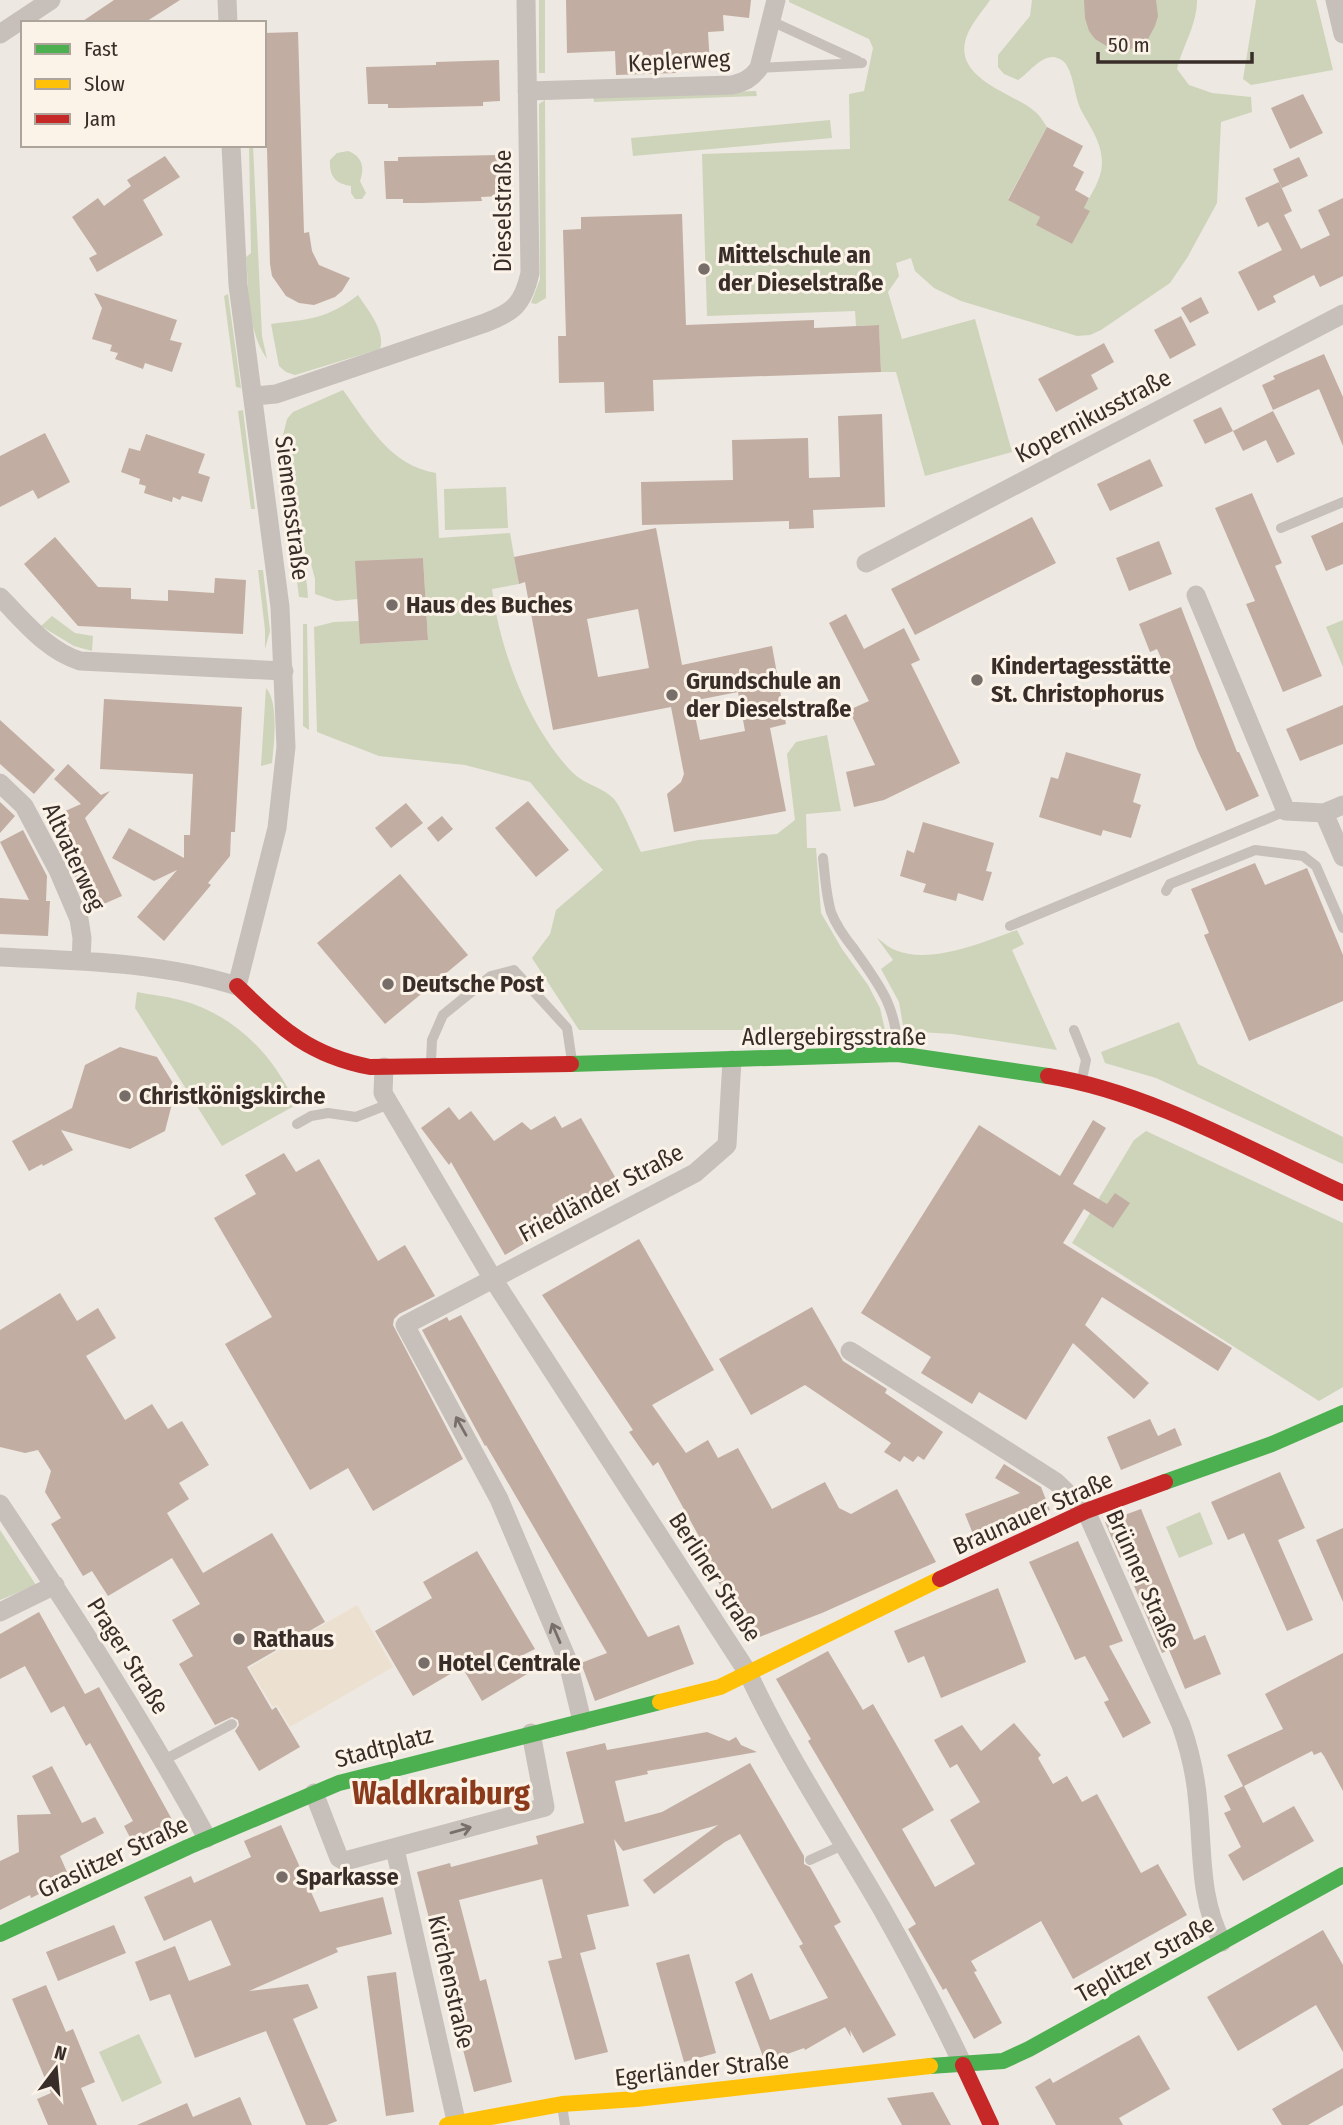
<svg xmlns="http://www.w3.org/2000/svg" width="1343" height="2125" font-family="'Fira Sans Condensed',sans-serif">
	<style>
		.green { fill: #ced4ba }
		.plaza { fill: #ece1d0 }
		.building { fill: #c2ada2; fill-rule: evenodd }
		.lines { fill: none; stroke-linecap: round; stroke-linejoin: round }
		.lane { stroke: #c7c0ba; stroke-width: 10 }
		.street { stroke: #c7c0ba; stroke-width: 19 }
		.fast { stroke: #4caf50; stroke-width: 16 }
		.slow { stroke: #ffc107; stroke-width: 16 }
		.jam { stroke: #c62828; stroke-width: 16 }
		.oneway { stroke: #786f6a }
		.poi-dot { fill: #776e69; stroke: #fbf3e8; stroke-width: 2.5 }
		.labels { text-anchor: middle; stroke-width: 6; stroke-linejoin: round; paint-order: stroke }
		.street-label { font-size: 24px; fill: #382d28; stroke: #fbf3e8 }
		.poi-label { font-size: 24px; font-weight: bold; fill: #382d28; stroke: #fbf3e8; text-anchor: start }
		.district-label { font-size: 32px; font-weight: bold; fill: #8b3b1c; stroke: #fbf3e8 }
	</style>
	<rect width="100%" height="100%" fill="#ede8e1"/>
	<path class="green" d="M539,0H545V73H539Z
		M789,0H990C982,12 968,27 965,42C957,79 1012,93 1033,110C1039,114 1043,121 1047,127L1008,199L1040,217L1037,225L1072,244L1089,212L1084,208C1091,194 1102,179 1102,163C1102,141 1089,126 1080,108C1075,96 1073,75 1067,66C1065,61 1059,58 1054,57C1040,56 1029,73 1018,80L1004,74L998,67V55L1030,16L1032,0H1197C1197,25 1183,45 1177,69L1189,85L1212,93L1251,97L1252,112L1221,122L1217,203L1187,258L1170,283L1101,330L1090,335L1077,336L961,301L934,288L915,271L911,258L896,263L899,276L888,292L902,339L975,319L1012,452L925,476L896,372H881L879,325L856,326L855,311L707,316L702,154L850,149L849,94L864,91L873,48L869,39L789,2Z
		M1256,0H1316L1333,70L1251,85L1243,79Z
		M756,91L757,96L594,102L593,96Z
		M545,100L546,298L536,304L531,303L540,279L539,104Z
		M830,120L832,138L633,156L631,138Z
		M249,145H253L262,336L267,359C247,331 249,290 246,257L251,253Z
		M348,151C362,156 365,167 360,181L366,193L362,199H355L351,193V186C335,184 329,176 330,160L337,153Z
		M228,294L241,388L236,387L224,296Z
		M358,295C367,309 386,331 380,349L295,375L286,372L279,366L271,324C310,319 327,319 358,295Z
		M343,390C368,425 391,466 436,473L439,538L510,533L519,584L492,589C500,651 529,728 573,773C584,784 604,788 614,799C623,810 634,838 641,852L698,840L777,834L795,820L787,754L796,742L827,735L841,811L806,814L807,848H816L821,913L842,949L868,985L880,1008L885,1030H579L532,958L550,934L556,910L603,870L530,782L465,765L379,756L317,732L314,627L334,622L359,621L361,644L428,640L423,558L356,562L358,599L336,601L315,594V579L310,560L292,538L282,458L283,435L287,419L293,412Z
		M243,410L255,509H251L238,411Z
		M506,487L508,528L445,530L444,489Z
		M293,549C305,566 307,578 308,598L299,597Z
		M263,570L270,631L265,649V630L258,570Z
		M52,616L75,633L93,636L92,651L74,646L41,626Z
		M1343,620V667L1326,627Z
		M303,624H307L309,730L303,726Z
		M266,688C279,702 274,744 272,763L261,766Z
		M1017,930L1024,944L1012,950L1057,1050L952,1034L904,1031L899,1002L881,969L893,960L877,938C883,942 889,948 895,950C931,965 983,942 1017,930Z
		M137,992C151,995 166,996 180,1000C234,1014 274,1055 296,1105L222,1146L135,1008Z
		M1179,1022L1198,1064L1343,1137V1164L1156,1078L1105,1063L1101,1052Z
		M1146,1131L1343,1223V1387L1319,1401L1072,1243L1134,1140Z
		M1200,1512L1213,1544L1179,1558L1166,1527Z
		M0,1530L36,1585L0,1600Z
		M139,2034L162,2083L122,2102L99,2052Z"/>
	<path class="plaza" d="M357,1605L393,1667L290,1727L277,1705L273,1707L249,1668Z"/>
	<path class="building" d="M114,0H180L144,23H80Z
		M566,0H751L749,18L723,15L724,31L708,32L710,64L675,66L676,73L616,75L615,51L567,53Z
		M1084,0H1156L1158,16L1155,26L1148,39L1140,45L1126,51L1113,50L1095,39L1089,31L1085,18Z
		M298,32L304,233L309,232L312,251L319,265L350,278L342,291L335,297L314,305L299,303L286,296L272,276L270,264L264,33Z
		M499,60L500,101L483,102V106L398,108H388V104H368L366,67L436,65V62Z
		M1303,94L1323,133L1290,149L1271,108Z
		M1047,127L1083,146L1073,166L1084,172L1075,190L1089,198L1084,208L1090,211L1072,244L1036,225L1040,217L1008,200Z
		M500,155L501,196L481,197L482,201L422,203H403V199H386L384,161H398V157Z
		M165,156L180,177L143,200L163,235L97,272L89,258L97,254L72,217L98,198L104,206L131,186L127,180Z
		M1299,157L1308,176L1282,188L1273,169Z
		M1279,182L1292,211L1284,215L1301,249L1330,235L1318,210L1343,198V276L1320,287L1314,275L1273,296L1276,302L1258,311L1238,272L1282,250L1268,222L1258,227L1245,198Z
		M682,214L686,325L814,320V328L879,325L881,372L653,380L654,411L605,413L604,382L559,383L558,336H566L563,230L581,229V217Z
		M94,293L177,320L170,340L182,343L172,372L145,363L143,369L115,359L118,353L110,351L112,345L92,339L102,308Z
		M1201,297L1209,313L1190,323L1181,308Z
		M1181,316L1196,345L1170,359L1154,330Z
		M1104,343L1114,362L1091,375L1098,389L1056,412L1038,379Z
		M1324,354L1343,397V446L1319,389L1273,410L1262,385L1275,379L1273,376Z
		M1221,407L1233,431L1205,444L1193,420Z
		M1273,411L1295,454L1277,463L1266,440L1243,451L1233,431Z
		M882,414L885,507L813,510L814,528L789,529V521L642,525L641,482L733,480L732,440L808,438L809,478L840,477L838,416Z
		M45,433L70,482L38,499L33,490L0,507V456Z
		M146,434L205,454L198,473L210,477L202,502L182,496L180,500L173,497L172,502L144,493L146,486L139,484L140,479L121,472L129,448L140,451Z
		M1150,459L1163,486L1110,511L1097,484Z
		M1252,493L1282,563L1275,566L1322,676L1283,692L1246,604L1255,601L1215,508Z
		M1032,517L1056,563L915,635L891,589Z
		M1343,522V564L1326,571L1311,536Z
		M656,528L682,665L772,646L786,724L770,728L786,811L674,832L667,794L681,782L684,774L671,707L553,730L525,582L519,584L514,557ZM638,609L649,668L598,677L587,619ZM738,692L745,731L700,740L692,701Z
		M55,537L98,587L131,588V599L168,601V590L214,593L215,578L246,580L243,634L78,626L24,564Z
		M1159,541L1172,574L1129,591L1116,558Z
		M423,558L428,640L360,644L355,561Z
		M1181,607L1237,752H1239L1259,796L1226,811L1197,749L1169,675L1157,649L1150,652L1139,624Z
		M846,614L864,649L904,628L920,660L911,664L960,763L884,800L854,807L846,772L875,765L849,710L869,701L829,623Z
		M104,699L242,707L235,832H231L230,856L208,883L211,885L164,941L137,917L177,870L154,881L112,858L129,828L184,858V835H190L193,774L100,769Z
		M1343,705V744L1300,761L1286,729Z
		M0,720L55,770L34,794L0,764Z
		M1066,752L1141,774L1133,802L1141,805L1131,838L1103,830L1101,836L1039,817L1051,777L1058,779Z
		M68,764L101,795L110,791L85,818L122,896L90,910L50,823V828L45,820L81,804L54,779Z
		M528,801L569,850L536,877L495,828Z
		M0,802L15,816L0,833Z
		M406,803L423,823L391,848L375,828Z
		M442,816L453,829L438,842L427,828Z
		M923,822L994,843L986,871L992,872L983,901L958,893L956,901L923,892L926,884L900,876L907,850L914,853Z
		M23,830L47,876L46,901H50L48,936L0,934V898L29,900L0,842Z
		M1255,863L1265,885L1307,868L1343,955V1001L1249,1041L1204,935L1209,933L1191,889Z
		M400,874L468,955L385,1024L317,943Z
		M120,1047L157,1057L176,1088L165,1131L130,1149L61,1130L73,1150L43,1166L42,1164L29,1171L12,1141L72,1108L85,1065Z
		M449,1107L459,1120L471,1111L494,1141L522,1122L531,1130L555,1116L562,1128L581,1118L618,1182L532,1231L535,1237L505,1255L451,1162L449,1165L421,1128Z
		M1093,1120L1106,1128L1073,1184L1107,1204L1115,1193L1130,1203L1113,1228L1084,1209L1063,1243L1232,1348L1218,1371L1102,1297L1085,1325L1149,1383L1134,1399L1073,1343L1026,1420L979,1392L972,1404L921,1373L931,1357L861,1313L979,1125L1060,1176Z
		M284,1153L296,1172L319,1159L378,1261L405,1245L435,1296L399,1314L394,1319L393,1325L463,1459L373,1511L348,1468L310,1490L225,1344L272,1317L214,1218L256,1194L245,1175Z
		M639,1239L714,1370L652,1405L686,1453L708,1440L718,1458L738,1448L772,1509L825,1482L839,1508L851,1514L897,1489L936,1562L822,1613L749,1641L708,1562L712,1560L658,1462L653,1466L629,1432L633,1430L542,1295Z
		M60,1293L77,1321L98,1308L116,1338L86,1356L125,1420L152,1404L168,1429L182,1421L209,1465L179,1483L189,1499L167,1513L203,1573L272,1533L325,1622L247,1667L272,1710L276,1707L300,1747L259,1771L235,1731L239,1725L238,1720L232,1717L215,1725L179,1664L193,1656L172,1620L200,1604L172,1558L108,1596L92,1571L83,1576L51,1524L61,1518L45,1492L51,1471L38,1450L25,1453L0,1447V1330Z
		M812,1307L843,1361L887,1389L885,1393L943,1432L924,1460L918,1456L913,1462L904,1456L900,1462L884,1452L891,1443L805,1385L751,1415L719,1359Z
		M461,1315L648,1637L679,1625L694,1664L595,1701L581,1663L607,1653L486,1445L485,1446L422,1330L447,1317L449,1321Z
		M1150,1419L1158,1436L1175,1428L1182,1445L1121,1470L1107,1437Z
		M1004,1464L1041,1487L1050,1510L975,1539L965,1514L1020,1493L995,1478Z
		M1280,1472L1305,1528L1278,1540L1313,1620L1287,1631L1244,1533L1228,1540L1211,1502Z
		M1141,1509L1194,1640L1205,1635L1221,1674L1185,1689L1169,1650L1162,1653L1122,1557L1120,1558L1105,1522Z
		M1343,1528V1602L1316,1540Z
		M1078,1541L1123,1641L1109,1646L1151,1723L1123,1738L1104,1702L1109,1700L1085,1656L1075,1660L1029,1562Z
		M477,1551L535,1649L523,1655L532,1671L482,1701L462,1667L413,1696L375,1631L432,1598L423,1582Z
		M998,1588L1026,1662L941,1698L924,1656L908,1663L894,1631Z
		M39,1612L85,1694L99,1687L175,1825L135,1847L124,1826L133,1821L90,1743L86,1746L64,1706L51,1713L25,1666L0,1679V1634Z
		M828,1651L863,1710L873,1704L934,1810L902,1829L935,1887L975,1864L950,1820L980,1802L957,1764L950,1768L934,1740L962,1725L981,1751L1014,1723L1041,1755L1038,1758L1053,1784L1067,1776L1082,1802L1097,1794L1141,1873L1158,1864L1187,1915L1073,1979L1041,1921L971,1961L977,1971L974,1972L1002,2023L974,2039L946,1988L943,1990L908,1929L916,1924L808,1741L811,1739L776,1679Z
		M1343,1653V1791L1324,1756L1321,1752L1314,1755L1312,1751L1244,1786L1263,1823L1294,1806L1314,1841L1243,1881L1228,1855L1241,1847L1224,1813L1231,1810L1224,1796L1243,1786L1227,1755L1283,1729L1265,1694Z
		M707,1732L729,1741L736,1737L741,1745L757,1752L647,1771L648,1774L615,1781L625,1822L662,1812L750,1763L804,1856V1864L810,1867L841,1922L834,1926L896,2035L863,2053L850,2030L851,2037L845,2027L805,2050L804,2048L765,2062L735,1982L752,1973L770,2020L828,1998L799,1946L803,1944L740,1834L725,1842L654,1894L643,1880L718,1825L623,1851L614,1839L629,1906L587,1915L596,1949L580,1953L608,2052L575,2060L548,1961L562,1958L542,1879L459,1900L480,1981L486,1979L512,2082L474,2092L417,1872L450,1863L451,1867L538,1844L536,1836L584,1823L566,1752L605,1743L607,1750Z
		M52,1766L82,1823L95,1817L104,1833L60,1856L70,1879L31,1898L30,1895L0,1910V1861L19,1852L17,1815L51,1814L32,1776Z
		M281,1825L320,1912L383,1897L392,1934L336,1948L338,1952L249,1991L308,1984L318,2008L293,2019L337,2121L327,2125H306L266,2031L195,2058L170,1994L150,2001L135,1962L175,1946L189,1981L231,1965L211,1920L164,1941L144,1897L191,1876L194,1883L251,1857L244,1841Z
		M114,1925L126,1953L58,1981L46,1952Z
		M1323,1930L1343,1965V2052L1316,2005L1238,2051L1207,1997Z
		M689,1954L716,2053L684,2062L656,1963Z
		M396,1972L414,2112L386,2116L367,1976Z
		M46,1985L66,2032L73,2029L95,2082L81,2088L97,2125H48L37,2099L51,2093L12,1999Z
		M1139,2035L1170,2089L1119,2118L1123,2125H1056L1035,2087L1050,2078L1053,2083Z
		M1343,2068V2105L1308,2125H1282L1272,2109Z
		M933,2092L951,2125H902L887,2098Z
		M240,2097L252,2125H137L187,2103L193,2117Z"/>
	<g class="lines">
		<path class="lane" d="M771,21L858,61
			M759,68L862,63
			M1281,528L1343,502
			M823,858C825,876 826,895 831,912C836,925 845,938 854,949C880,986 896,1005 898,1052
			M1166,891L1170,884L1255,850L1303,856L1316,866L1343,928
			M1010,926L1286,811
			M1074,1030L1086,1060L1082,1079
			M431,1062L432,1040L443,1015L491,976L514,970L567,1028L572,1061
			M297,1124L311,1116L328,1113L356,1117L389,1104
			M164,1760L232,1724
			M810,1860L843,1845
			M562,2105L565,2125"/>
		<path class="street" d="M227,0L228,23
			M1335,0L1343,34
			M0,34L51,0
			M527,91L732,85C744,82 751,79 759,68L776,0
			M253,396L276,394L485,323C514,312 523,304 530,273L526,0
			M866,563L1343,314
			M1196,595L1286,811L1324,813L1343,805
			M0,597C24,621 46,650 80,661L284,671
			M0,783L24,806L58,870L79,919L82,938L81,961
			M1324,813L1343,857
			M0,957C80,961 160,962 237,986L277,828L286,747L280,607L238,285L231,145
			M384,1067L383,1093L493,1279L748,1673C786,1755 837,1831 882,1909C911,1960 938,2012 963,2065
			M850,1351L1056,1482L1086,1511L1181,1725C1190,1751 1196,1777 1198,1804C1203,1852 1199,1899 1222,1942
			M0,1504C73,1613 144,1723 207,1838
			M0,1612L55,1585
			M582,1721L567,1659L499,1499L405,1325L695,1173L727,1145L732,1060
			M314,1793L339,1858L345,1861L545,1807L531,1733
			M395,1849L457,2125"/>
		<path class="fast" d="M571,1064L898,1054L1048,1076
			M1165,1482L1272,1444L1343,1413
			M0,1934L188,1847L339,1783L660,1702
			M930,2066L1003,2061L1029,2049L1343,1875"/>
		<path class="slow" d="M660,1702L720,1687L940,1579
			M447,2125L562,2104L636,2099L930,2066"/>
		<path class="jam" d="M237,986C281,1028 308,1055 370,1067L571,1064
			M1048,1076C1149,1092 1250,1150 1343,1193
			M940,1579L1086,1511L1165,1482
			M963,2065L991,2125"/>
	</g>
	<defs><path id="oneway-shaft" d="M-6 0H5M1.5-3L5.5 0L1.5 3" fill="none" stroke-width="1.6" stroke-linecap="round" stroke-linejoin="round" transform="scale(1.75)"/></defs>
	<g class="oneway">
		<use href="#oneway-shaft" transform="translate(461 1426) rotate(-119)"/>
		<use href="#oneway-shaft" transform="translate(556 1633) rotate(-113)"/>
		<use href="#oneway-shaft" transform="translate(461 1830) rotate(-16)"/>
	</g>
	<g class="poi-dot">
		<circle cx="704" cy="269" r="7"/>
		<circle cx="392" cy="605" r="7"/>
		<circle cx="977" cy="680" r="7"/>
		<circle cx="672" cy="695" r="7"/>
		<circle cx="388" cy="984" r="7"/>
		<circle cx="125" cy="1096" r="7"/>
		<circle cx="239" cy="1639" r="7"/>
		<circle cx="424" cy="1663" r="7"/>
		<circle cx="282" cy="1877" r="7"/>
	</g>
	<g class="labels">
		<g class="street-label">
			<text transform="translate(679 61) rotate(-3)" y="8">Keplerweg</text>
			<text transform="translate(503 211) rotate(-90)" y="8">Dieselstraße</text>
			<text transform="translate(1093 416) rotate(-28)" y="8">Kopernikusstraße</text>
			<text transform="translate(292 508) rotate(83)" y="8">Siemensstraße</text>
			<text transform="translate(74 857) rotate(65)" y="8">Altvaterweg</text>
			<text x="834" y="1045">Adlergebirgsstraße</text>
			<text transform="translate(601 1193) rotate(-28)" y="8">Friedländer Straße</text>
			<text transform="translate(1033 1513) rotate(-24)" y="8">Braunauer Straße</text>
			<text transform="translate(715 1577) rotate(57)" y="8">Berliner Straße</text>
			<text transform="translate(1143 1579) rotate(66)" y="8">Brünner Straße</text>
			<text transform="translate(128 1656) rotate(58)" y="8">Prager Straße</text>
			<text transform="translate(384 1747) rotate(-15)" y="8">Stadtplatz</text>
			<text transform="translate(113 1857) rotate(-25)" y="8">Graslitzer Straße</text>
			<text transform="translate(1145 1959) rotate(-29)" y="8">Teplitzer Straße</text>
			<text transform="translate(451 1982) rotate(77)" y="8">Kirchenstraße</text>
			<text transform="translate(702 2069) rotate(-6)" y="8">Egerländer Straße</text>
		</g>
		<g class="poi-label">
			<text x="718" y="263">Mittelschule an<tspan x="718" dy="28">der Dieselstraße</tspan></text>
			<text x="406" y="613">Haus des Buches</text>
			<text x="991" y="674">Kindertagesstätte<tspan x="991" dy="28">St. Christophorus</tspan></text>
			<text x="686" y="689">Grundschule an<tspan x="686" dy="28">der Dieselstraße</tspan></text>
			<text x="402" y="992">Deutsche Post</text>
			<text x="139" y="1104">Christkönigskirche</text>
			<text x="253" y="1647">Rathaus</text>
			<text x="438" y="1671">Hotel Centrale</text>
			<text x="296" y="1885">Sparkasse</text>
		</g>
		<g class="district-label">
			<text x="441" y="1804">Waldkraiburg</text>
		</g>
	</g>
	<rect x="21" y="21" width="245" height="126" fill="#fbf3e8" stroke="#ada49b" stroke-width="2"/>
	<rect x="35" y="44" width="35" height="10" fill="#4caf50" stroke="#ada49b" stroke-width="2"/>
	<text x="84" y="56" font-size="21" fill="#382d28">Fast</text>
	<rect x="35" y="79" width="35" height="10" fill="#ffc107" stroke="#ada49b" stroke-width="2"/>
	<text x="84" y="91" font-size="21" fill="#382d28">Slow</text>
	<rect x="35" y="114" width="35" height="10" fill="#c62828" stroke="#ada49b" stroke-width="2"/>
	<text x="84" y="126" font-size="21" fill="#382d28">Jam</text>
	<g transform="translate(56 2069) rotate(16)" stroke="#fbf3e8" stroke-width="5" paint-order="stroke">
	<path d="M0-5L12 26L0 18L-12 26Z" fill="#382d28"/>
	<text y="-10" font-size="19" font-weight="bold" text-anchor="middle" fill="#382d28">N</text>
	</g>
	<path d="M1098 52v10h154v-10" fill="none" stroke="#382d28" stroke-width="3.5"/>
	<text x="1108" y="52" font-size="21" fill="#382d28" stroke="#fbf3e8" stroke-width="5" paint-order="stroke">50 m</text>
</svg>
